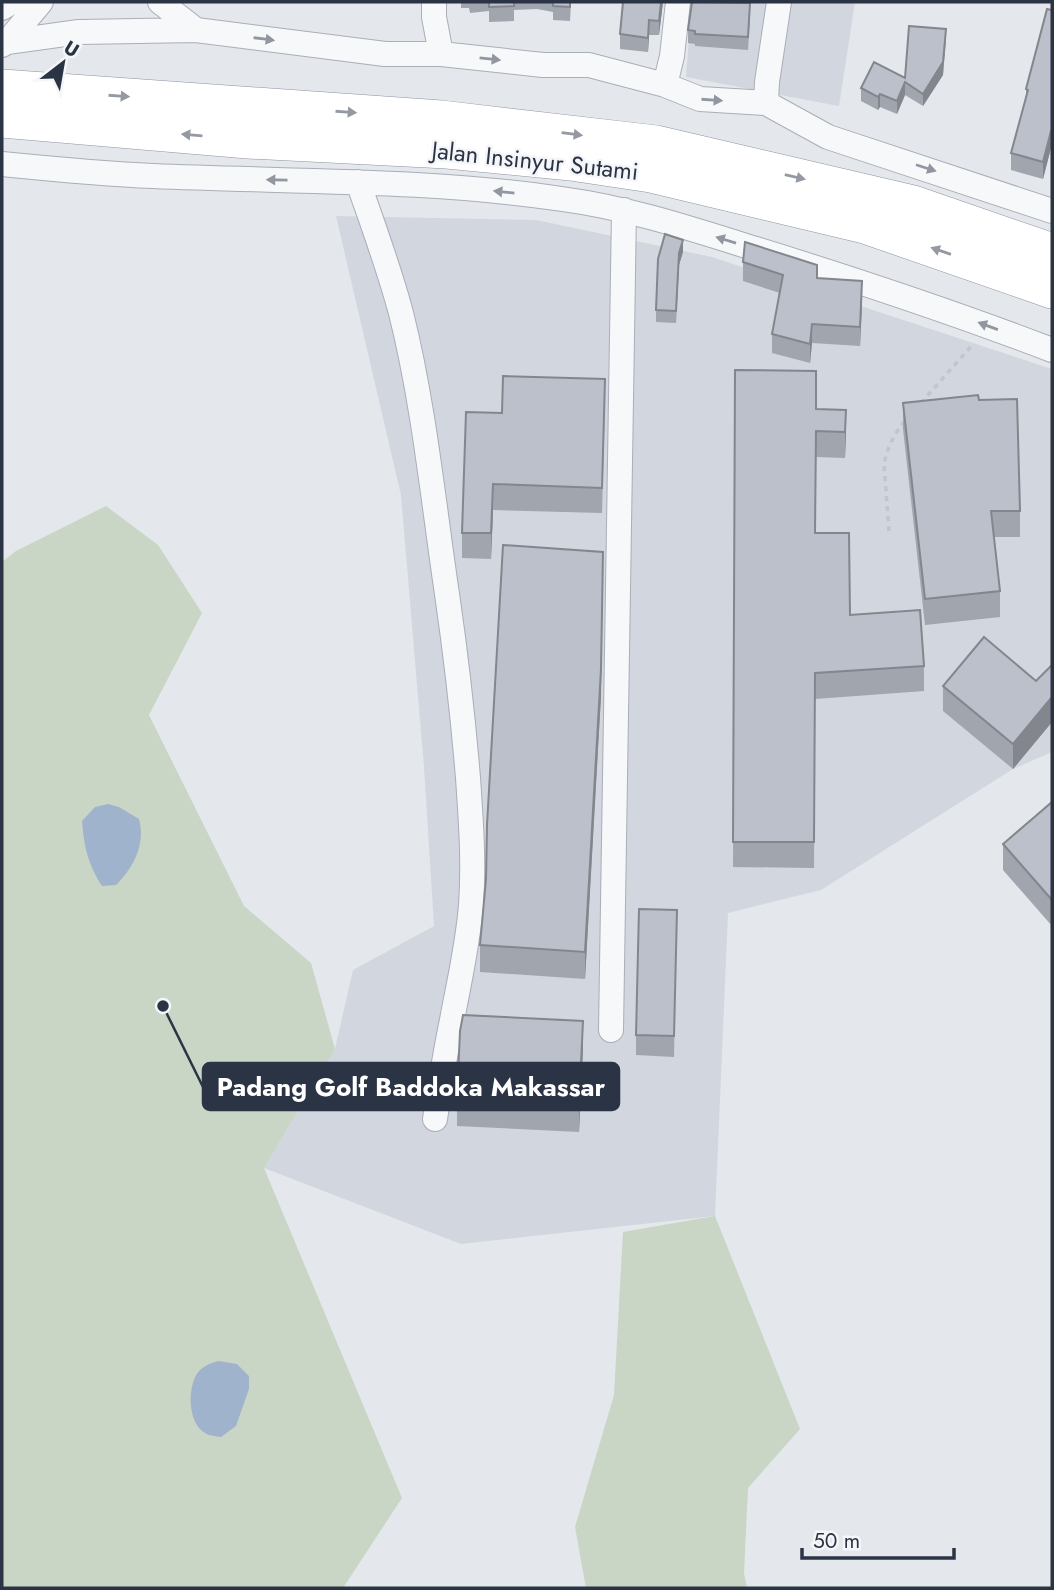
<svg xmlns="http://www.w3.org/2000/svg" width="1054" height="1590" font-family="Jost,sans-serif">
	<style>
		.built { fill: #d2d6de }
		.green { fill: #c9d6c5 }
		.water { fill: #9fb4cc }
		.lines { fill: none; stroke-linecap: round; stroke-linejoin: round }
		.minor-casing { stroke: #a9aeb7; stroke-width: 26 }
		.highway-casing { stroke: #8b94a3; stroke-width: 38 }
		.path { stroke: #c2c5cb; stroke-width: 3.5; stroke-dasharray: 5 5; stroke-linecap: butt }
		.minor { stroke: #f7f8fa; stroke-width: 24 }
		.highway { stroke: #fff; stroke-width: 37 }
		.wall { fill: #a1a5ae }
		.shaded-wall { fill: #83868d }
		.building { fill: #bbc0ca; stroke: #83868d; stroke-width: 2 }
		.oneway { fill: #9196a0 }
		.oneway2 { fill: #959aa2 }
		.labels { text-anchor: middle; stroke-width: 5; stroke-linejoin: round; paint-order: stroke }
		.street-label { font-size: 24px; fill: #2b3445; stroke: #f4f6f9 }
		.leader { fill: none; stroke: #2b3445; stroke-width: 2.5 }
		.callout-dot { fill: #2b3445; stroke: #f4f6f9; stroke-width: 2.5 }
		.callout { fill: #2b3445; stroke: #2b3445; stroke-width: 2.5 }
		.callout-label { font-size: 26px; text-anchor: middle; font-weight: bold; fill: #fff }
	</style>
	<rect width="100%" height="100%" fill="#e4e7ec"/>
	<path class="built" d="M692,2H855L839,106L686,77Z
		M336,216L536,220L712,257L1052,369V752L1013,769L821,890L728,913L715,1216L461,1244L264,1168L335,1049L353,970L434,926L424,767L401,495Z"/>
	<path class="green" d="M106,506L158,545L202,613L149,715L244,906L311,963L335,1049L264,1168L402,1498L343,1588H2V562L16,551Z
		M715,1216L800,1429L748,1488L744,1573L747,1588H586L575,1527L614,1395L623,1232Z"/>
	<path class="water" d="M108,804L119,807L139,819C146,845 133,868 116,885L102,886C88,864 84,847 82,821L95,807Z
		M219,1361L237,1364L249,1376V1389L236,1426L221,1437C216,1436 209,1436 205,1433C187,1423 187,1385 199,1371C205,1365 211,1363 219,1361Z"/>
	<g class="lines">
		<g class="minor-casing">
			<path id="minor" d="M160,2L196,30
				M434,2V17L441,54
				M2,8L12,2
				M7,42L79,32L196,30L385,54H441L543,65H589L665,85L700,99L766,103L828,137L1052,211
				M2,45L7,42L41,2
				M665,85L672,56L678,2
				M766,103L767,82L779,2
				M2,164C52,169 102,174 153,176C289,182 427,179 562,199C629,208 692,229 756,249C856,280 955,313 1052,350
				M358,182C373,225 389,268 401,313C424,405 433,500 447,594C456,656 463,717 468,778C471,821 474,863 471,905C468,944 459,982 452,1020C445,1053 440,1086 435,1119
				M611,1030L624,210"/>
		</g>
		<g class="highway-casing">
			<path id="highway" d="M2,88L441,119L656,144L913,204L1052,252
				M2,119L248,140L447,150L571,162L651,174L865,225L1052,290"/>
		</g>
		<path class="path" d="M921,403L974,343
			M889,531L884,464C887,449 894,434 904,422"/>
		<use href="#minor" class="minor"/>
		<use href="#highway" class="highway"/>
	</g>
	<path class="wall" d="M461,2H571L570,21L553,20V12L537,9L514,10V21L489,22V11L470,13L469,8H461Z
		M663,2L659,35H649L648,52L620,49V34Z
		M1052,10V149L1051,148L1043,179L1011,170V153L1026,96V89Z
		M750,16L748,50L695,46V44L688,43V30Z
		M946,41L943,75L923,106L905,95L897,114L880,107L878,110L861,101V88L905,78Z
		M683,252L679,265L676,323L656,322V310Z
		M743,262L817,278L862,300L860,346L812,343L810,363L772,353V334L780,293L743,281Z
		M735,370L816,409L846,410L845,458L816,457L815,533L850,615L924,666V691L815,699L814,868L733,867Z
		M979,400L1020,511V537H994L1000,591V617L925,625L903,429V403Z
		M605,404L602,513L493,510L491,559L462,558V533L502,413Z
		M1052,665V722L1013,769L943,711V686L1036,681Z
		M601,696L585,979L480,972V945Z
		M1052,802V926L1003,870V844Z
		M677,910L674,1057L636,1055V1035Z
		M583,1048L579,1132L457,1126V1099Z"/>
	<path class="shaded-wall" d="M661,2H663L659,35V21Z
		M649,20V35L648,52V38Z
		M946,29L943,75L923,106V94Z
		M905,82V95L897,114V101Z
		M880,94V107L878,110V97Z
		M1051,131V148L1043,179V162Z
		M683,240V252L679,265L676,323L679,253Z
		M862,281V300L860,346V327Z
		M812,324V343L810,363V344Z
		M846,410V436L845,458V432Z
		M493,484V510L491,559V533Z
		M603,552L601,696L585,979V952Z
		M1052,697V722L1013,769V744Z
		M583,1021V1048L579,1132V1105Z"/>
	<path class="building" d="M489,2H514V6L489,7Z
		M553,2H570V7L553,6Z
		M623,2H661L659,21L649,20L648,38L620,34Z
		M692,2L750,3L748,37L695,34V31L688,30Z
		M1047,9L1052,10V131H1051L1043,162L1011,153L1028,90L1026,89Z
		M909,26L946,29L943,62L923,94L905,82L897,101L880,94L878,97L861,88L874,62L905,78Z
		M665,234L683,240L679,253L676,311L656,310L658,259Z
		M745,242L817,265V278L862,281L860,327L812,324L810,344L772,334L783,275L743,262Z
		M735,370L816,371V409L846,410L845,432L816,431L815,533H849L850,615L920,610L924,666L815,673L814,842H733Z
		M503,376L605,379L602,488L493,484L491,533H462L466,412L502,413Z
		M978,395L979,400L1017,399L1020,511H991L1000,591L925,599L903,403Z
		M503,545L603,552L601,669L585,952L480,945L486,879L487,825Z
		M984,637L1036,681L1052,665V697L1013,744L943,686Z
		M1052,802V900L1003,844Z
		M639,909L677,910L674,1036L636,1035Z
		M463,1015L583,1021L579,1105L457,1099L460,1031Z"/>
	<defs><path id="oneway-solid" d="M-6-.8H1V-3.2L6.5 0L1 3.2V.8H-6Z" transform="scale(1.75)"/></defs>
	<g class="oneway">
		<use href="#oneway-solid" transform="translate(264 39) rotate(7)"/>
		<use href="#oneway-solid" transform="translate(490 59) rotate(6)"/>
		<use href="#oneway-solid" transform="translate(712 100) rotate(4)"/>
		<use href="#oneway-solid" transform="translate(926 168) rotate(18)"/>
		<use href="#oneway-solid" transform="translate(277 180) rotate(-179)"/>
		<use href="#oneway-solid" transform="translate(504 192) rotate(-174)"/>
		<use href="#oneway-solid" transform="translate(726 240) rotate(-163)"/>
		<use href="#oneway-solid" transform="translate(988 326) rotate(-160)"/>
	</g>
	<g class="oneway2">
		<use href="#oneway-solid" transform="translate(119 96) rotate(4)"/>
		<use href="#oneway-solid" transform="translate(346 112) rotate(4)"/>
		<use href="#oneway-solid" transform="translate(572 134) rotate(7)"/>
		<use href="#oneway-solid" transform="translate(192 135) rotate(-175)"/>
		<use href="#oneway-solid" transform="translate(795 177) rotate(13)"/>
		<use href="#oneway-solid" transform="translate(941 251) rotate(-161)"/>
	</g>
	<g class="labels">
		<g class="street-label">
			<text transform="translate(535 161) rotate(6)" y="8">Jalan Insinyur Sutami</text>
		</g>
	</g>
	<path class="leader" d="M163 1006L203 1087"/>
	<circle class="callout-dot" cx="163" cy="1006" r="7"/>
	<rect class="callout" x="203" y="1063" width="416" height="47" rx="7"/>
	<g class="callout-label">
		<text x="411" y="1096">Padang Golf Baddoka Makassar</text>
	</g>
	<rect width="1054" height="1590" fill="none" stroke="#2b3445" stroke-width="7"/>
	<g transform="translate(63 63) rotate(31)" stroke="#f4f6f9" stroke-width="5" paint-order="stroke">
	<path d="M0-5L12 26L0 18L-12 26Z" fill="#2b3445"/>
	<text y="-10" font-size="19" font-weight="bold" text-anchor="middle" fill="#2b3445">U</text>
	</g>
	<path d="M802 1548v10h152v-10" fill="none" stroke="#2b3445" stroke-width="3.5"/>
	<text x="813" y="1548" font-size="21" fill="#2b3445" stroke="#f4f6f9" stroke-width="5" paint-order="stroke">50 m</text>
</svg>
